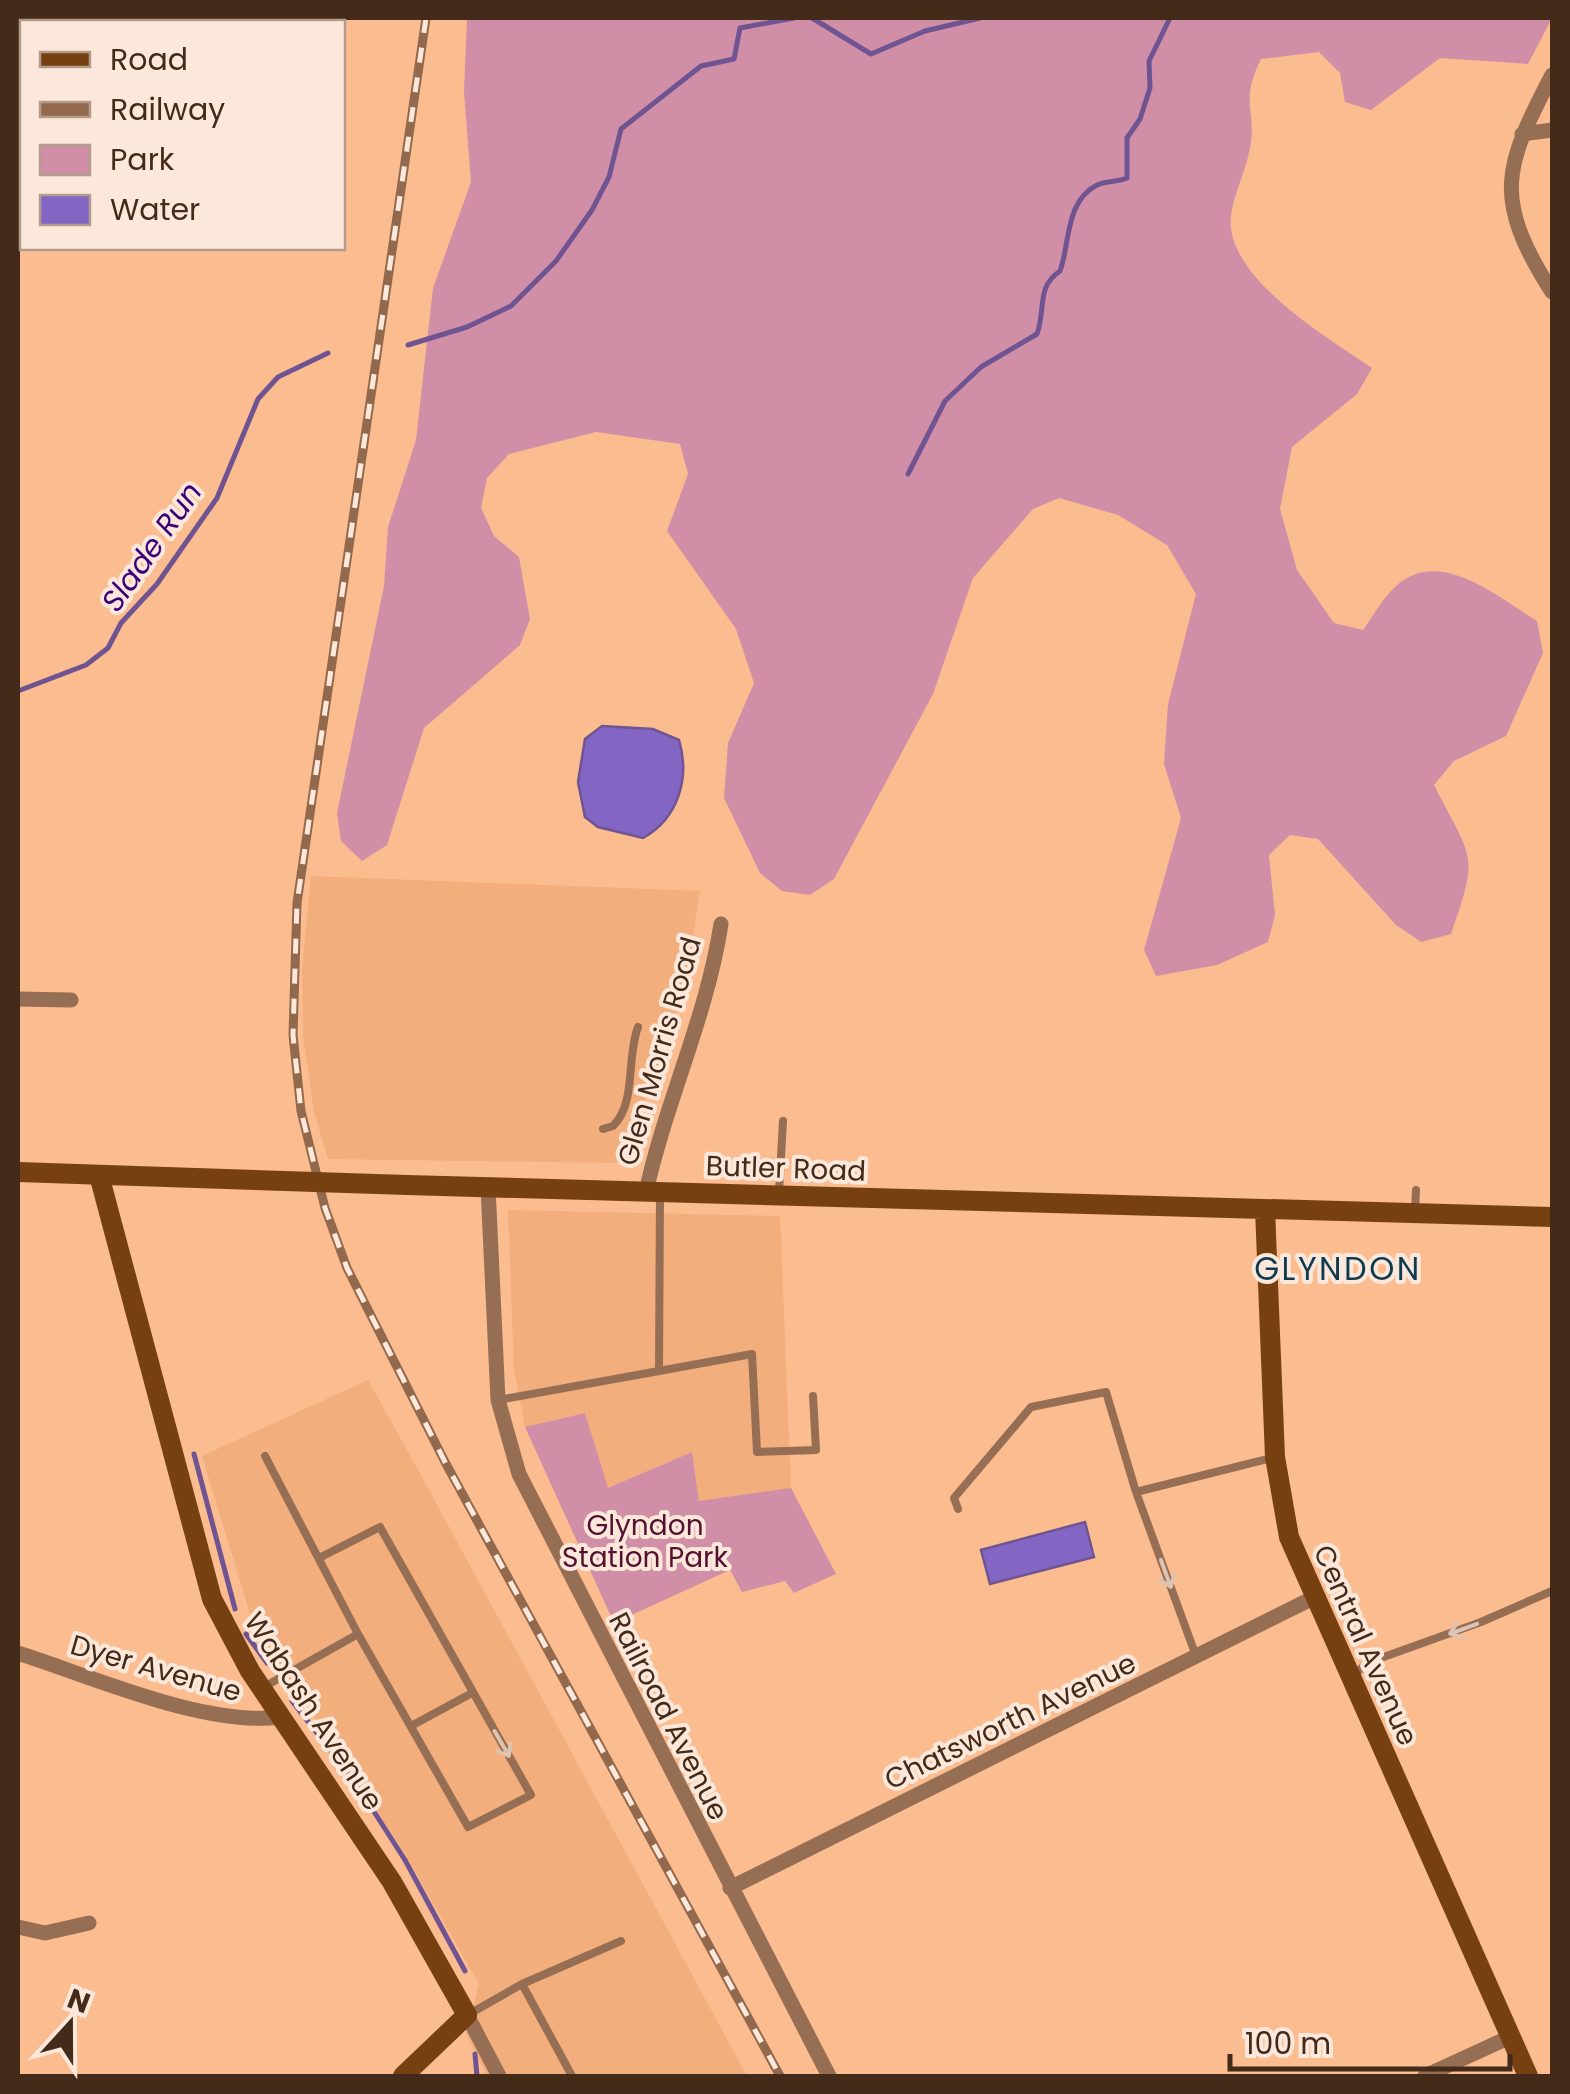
<svg xmlns="http://www.w3.org/2000/svg" width="1570" height="2094" font-family="Poppins,sans-serif">
	<style>
		.built { fill: #f2ae7d }
		.green { fill: #d18fa7 }
		.water { fill: #8366c4; stroke: #705491; stroke-width: 2.5 }
		.lines { fill: none; stroke-linecap: round; stroke-linejoin: round }
		.stream { stroke: #705491; stroke-width: 5 }
		.lane { stroke: #956e53; stroke-width: 8 }
		.street { stroke: #956e53; stroke-width: 15 }
		.secondary { stroke: #774010; stroke-width: 20 }
		.rail-casing { stroke: #93694d; stroke-width: 9 }
		.rail { stroke: #fce8db; stroke-width: 5; stroke-dasharray: 15; stroke-linecap: butt }
		.secondary-bridge { stroke: #774010; stroke-width: 20 }
		.oneway { stroke: #ddc3b2 }
		.labels { text-anchor: middle; stroke-width: 8; stroke-linejoin: round; paint-order: stroke }
		.street-label { font-size: 28px; fill: #432a19; stroke: #fce8db }
		.park-label { font-size: 28px; fill: #551131; stroke: #fce8db }
		.water-label { font-size: 30px; font-style: italic; fill: #3c0079; stroke: #fce8db }
		.quarter-label { font-size: 32px; letter-spacing: 2.5px; fill: #0f3a50; stroke: #fce8db }
	</style>
	<rect width="100%" height="100%" fill="#fbbc90"/>
	<path class="built" d="M311,876L700,891L685,989L623,1163L328,1159L314,1112L303,1035L302,969Z
		M508,1210L780,1216L791,1488L699,1502L692,1452L607,1489L585,1413L525,1427L514,1369Z
		M368,1380L422,1477L747,2076H487L466,2034L479,1984L404,1852L254,1627L202,1456Z"/>
	<path class="green" d="M467,18H1552L1528,64L1440,58L1371,110L1345,102L1340,73L1319,52L1261,59C1239,103 1257,109 1250,148C1246,171 1234,193 1231,215C1223,277 1329,338 1372,368L1357,394L1292,447L1280,509L1297,570L1334,623L1363,630C1373,616 1383,598 1396,586C1440,546 1499,598 1537,621L1543,653L1506,736L1454,761L1434,785C1472,860 1480,852 1451,934L1421,942L1396,925L1318,839L1290,835L1269,855L1275,915L1268,942L1217,965L1156,976L1144,950L1181,818L1164,764L1168,704L1196,594L1167,545L1118,515L1059,498L1033,509L973,578L933,694L834,879L810,895L782,891L760,873L724,798L728,743L754,683L736,629L667,531L688,474L680,444L596,432L509,454L487,478L481,508L494,536L519,557L530,619L520,645L424,728L387,845L362,861L341,841L337,813L384,586L388,527L416,440L433,288L471,182L464,92Z
		M585,1413L608,1488L692,1452L699,1501L791,1488L836,1574L794,1593L785,1581L742,1592L730,1570L614,1623L525,1427Z"/>
	<path class="water" d="M602,726L653,729L679,740C690,777 679,818 643,838L598,827L585,817L578,782L585,739Z
		M1085,1522L1094,1557L990,1584L981,1550Z"/>
	<g class="lines">
		<path class="stream" d="M812,18L871,54L925,31L980,18
			M408,345L467,327L511,306L556,261L592,210L609,177L621,129L701,66L734,59L740,28L794,18
			M908,474L945,401L981,367L1037,334C1046,309 1036,287 1060,271C1070,244 1065,201 1097,185C1105,181 1118,182 1127,178V138L1140,119L1150,88L1149,61L1170,18
			M18,691L86,665L108,648L121,623L157,584L217,498L258,399L278,377L328,353
			M194,1454L235,1609
			M246,1634L267,1663
			M292,1701L355,1782L405,1860L465,1971
			M475,2054L477,2076"/>
		<path class="lane" d="M603,1129L613,1126C637,1102 626,1058 638,1027
			M660,1192L659,1371L752,1354L757,1452L816,1450L813,1396
			M779,1192L783,1121
			M1415,1213L1416,1190
			M498,1400L659,1371
			M1136,1492L1272,1458
			M958,1509L954,1498L1031,1407L1106,1392L1136,1492L1196,1656
			M319,1558L380,1527L531,1795L468,1827L358,1634
			M1352,1677L1367,1663L1481,1622L1552,1591
			M262,1688L358,1634L265,1456
			M411,1726L472,1693
			M522,1984L572,2076
			M471,2013L522,1984L621,1941"/>
		<path class="street" d="M1552,75C1504,167 1492,198 1552,292
			M1522,134L1552,130
			M18,999L71,1000
			M488,1187L498,1400L519,1474L829,2076
			M646,1192C666,1101 707,1016 721,924
			M18,1653C93,1677 205,1727 281,1717
			M730,1888L1313,1598
			M18,1927L45,1933L89,1923
			M467,2015L499,2076
			M1425,2076L1510,2037"/>
		<path class="secondary" d="M18,1172L166,1177
			M99,1175L212,1599L250,1671L392,1882L467,2015L403,2076
			M407,1185L1552,1217
			M1265,1209L1275,1457L1289,1537L1528,2076"/>
		<g class="rail-casing">
			<path id="rail" d="M426,18L297,903L293,1035L301,1111L325,1208L347,1268L445,1462L780,2076"/>
		</g>
		<use href="#rail" class="rail"/>
		<path class="secondary-bridge" d="M166,1177L407,1185"/>
	</g>
	<defs><path id="oneway-shaft" d="M-6 0H5M1.5-3L5.5 0L1.5 3" fill="none" stroke-width="1.6" stroke-linecap="round" stroke-linejoin="round" transform="scale(2.5)"/></defs>
	<g class="oneway">
		<use href="#oneway-shaft" transform="translate(1166 1574) rotate(70)"/>
		<use href="#oneway-shaft" transform="translate(1463 1629) rotate(160)"/>
		<use href="#oneway-shaft" transform="translate(502 1744) rotate(60)"/>
	</g>
	<g class="labels">
		<g class="street-label">
			<text transform="translate(659 1051) rotate(-74)" y="10">Glen Morris Road</text>
			<text transform="translate(786 1168) rotate(2)" y="10">Butler Road</text>
			<text transform="translate(1366 1645) rotate(66)" y="10">Central Avenue</text>
			<text transform="translate(156 1668) rotate(16)" y="10">Dyer Avenue</text>
			<text transform="translate(314 1711) rotate(57)" y="10">Wabash Avenue</text>
			<text transform="translate(669 1716) rotate(63)" y="10">Railroad Avenue</text>
			<text transform="translate(1010 1721) rotate(-26)" y="10">Chatsworth Avenue</text>
		</g>
		<g class="park-label">
			<text x="645" y="1535">Glyndon<tspan x="645" dy="32">Station Park</tspan></text>
		</g>
		<g class="water-label">
			<text transform="translate(152 547) rotate(-55)" y="10">Slade Run</text>
		</g>
		<g class="quarter-label">
			<text x="1338" y="1280">GLYNDON</text>
		</g>
	</g>
	<rect width="1570" height="2094" fill="none" stroke="#432a19" stroke-width="40"/>
	<rect x="20" y="20" width="325" height="230" fill="#fce8db" stroke="#b29c8d" stroke-width="2.5"/>
	<rect x="40" y="52" width="50" height="15" fill="#774010" stroke="#b29c8d" stroke-width="2.5"/>
	<text x="110" y="70" font-size="30" fill="#432a19">Road</text>
	<rect x="40" y="102" width="50" height="15" fill="#93694d" stroke="#b29c8d" stroke-width="2.5"/>
	<text x="110" y="120" font-size="30" fill="#432a19">Railway</text>
	<rect x="40" y="145" width="50" height="30" fill="#d18fa7" stroke="#b29c8d" stroke-width="2.5"/>
	<text x="110" y="170" font-size="30" fill="#432a19">Park</text>
	<rect x="40" y="195" width="50" height="30" fill="#8366c4" stroke="#b29c8d" stroke-width="2.5"/>
	<text x="110" y="220" font-size="30" fill="#432a19">Water</text>
	<g transform="translate(70 2024) rotate(21)" stroke="#fce8db" stroke-width="8" paint-order="stroke">
	<path d="M0-8L18 38L0 25L-18 38Z" fill="#432a19"/>
	<text y="-15" font-size="28" font-weight="bold" text-anchor="middle" fill="#432a19">N</text>
	</g>
	<path d="M1230 2054v15h280v-15" fill="none" stroke="#432a19" stroke-width="5"/>
	<text x="1245" y="2054" font-size="30" fill="#432a19" stroke="#fce8db" stroke-width="8" paint-order="stroke">100 m</text>
</svg>
